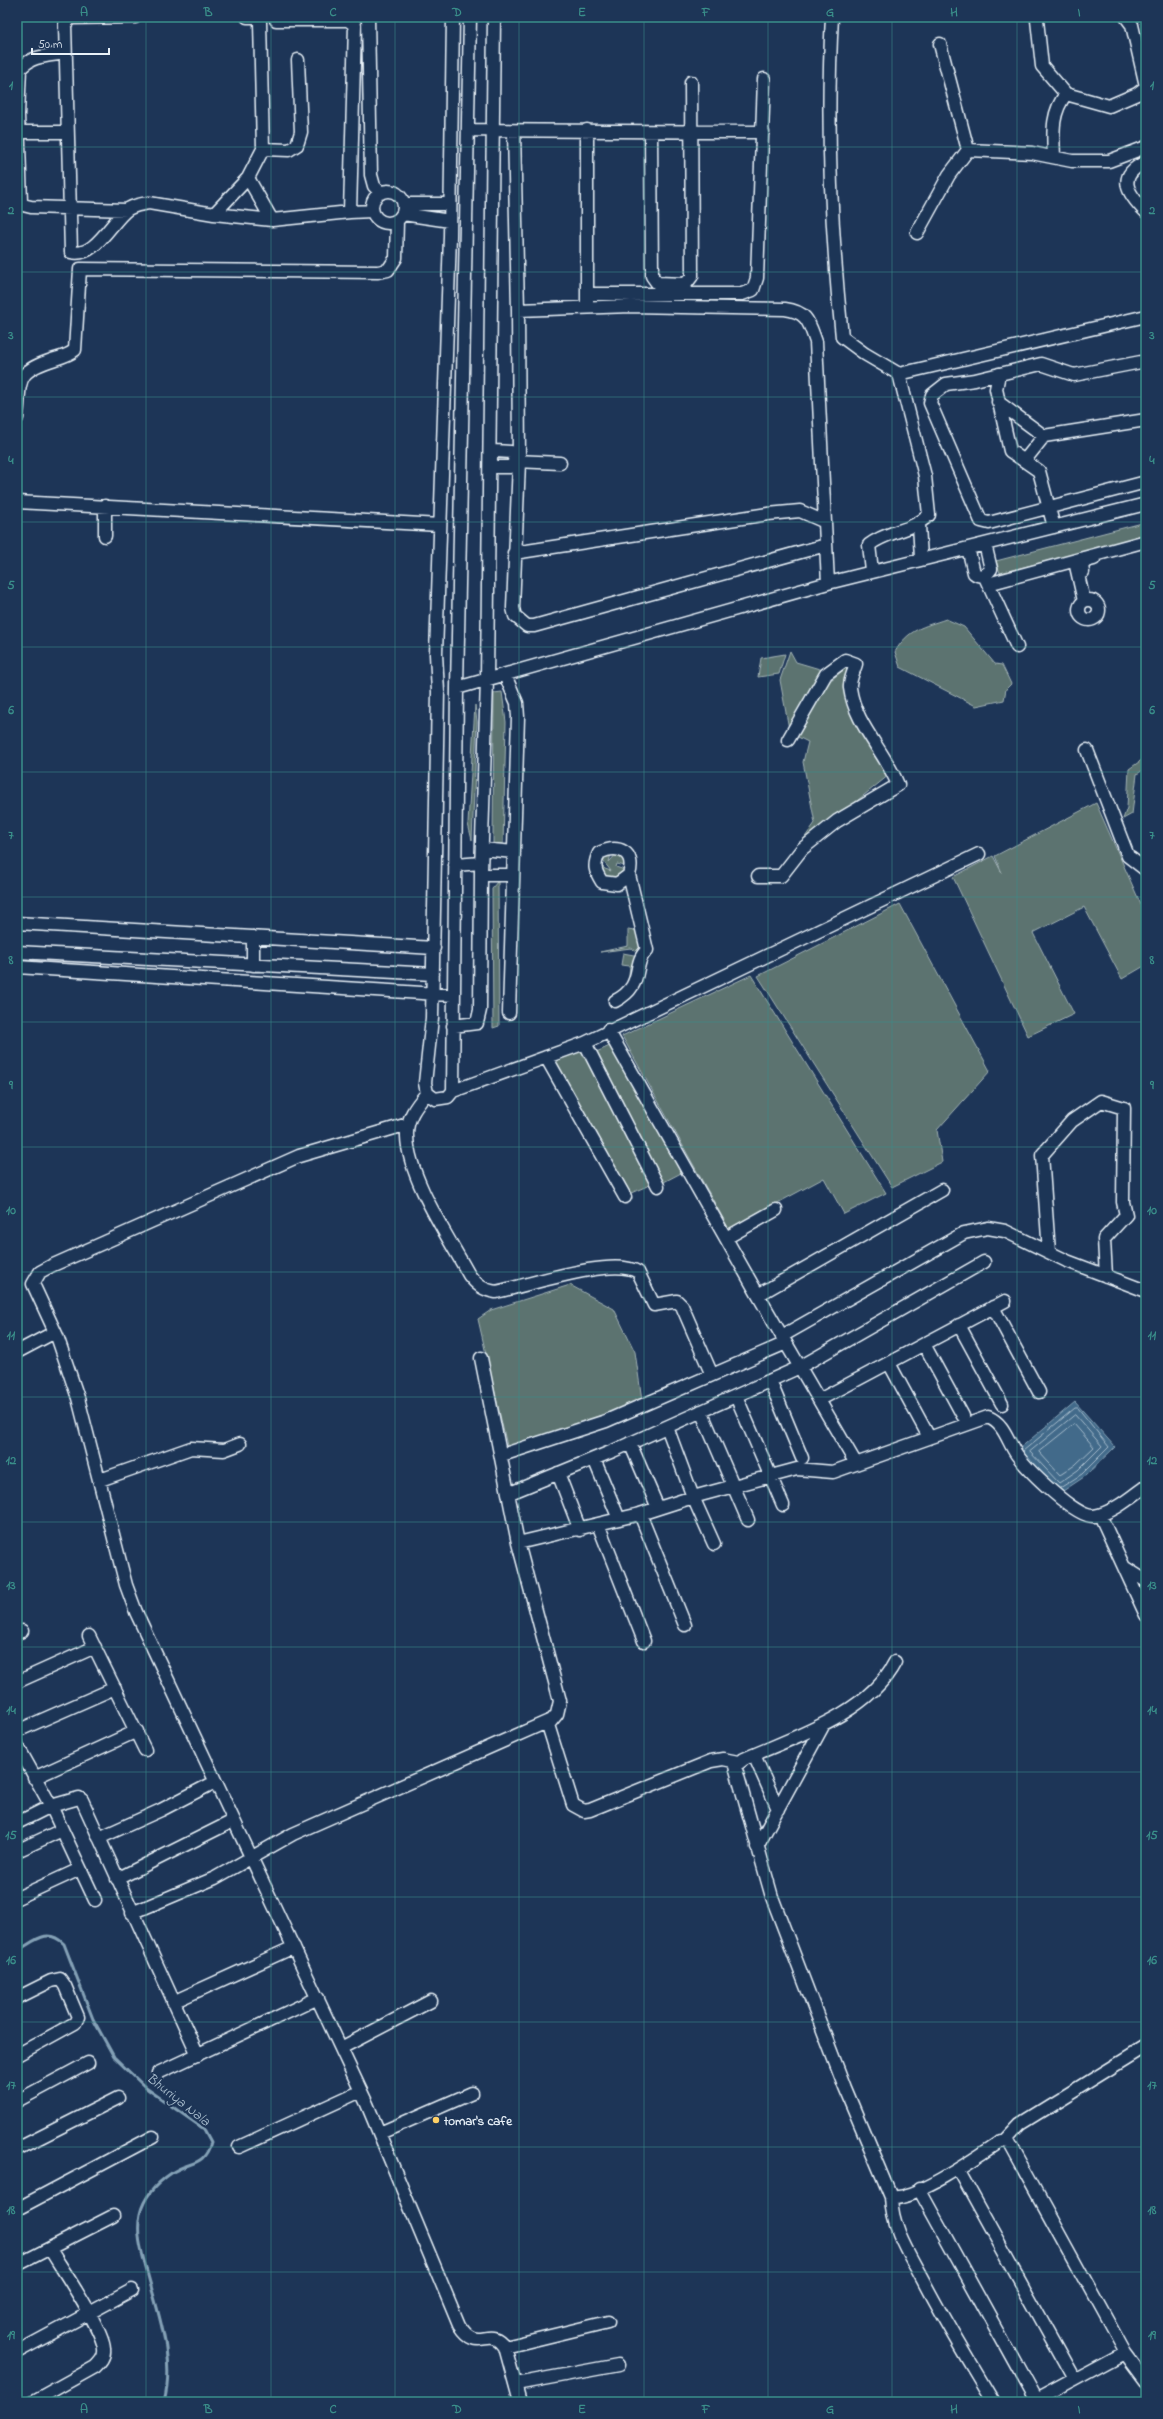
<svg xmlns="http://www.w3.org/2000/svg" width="1163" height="2419" font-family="'Indie Flower',sans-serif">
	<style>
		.green { fill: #5b736f; stroke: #a2b2b4 }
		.water { fill: #426b8a; stroke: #84a1b6 }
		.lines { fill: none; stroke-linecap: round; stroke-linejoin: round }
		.shore { stroke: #a6bbcc; stroke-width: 1 }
		.stream { stroke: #84a1b6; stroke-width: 3 }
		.minor-casing { stroke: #e8f1f8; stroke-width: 15 }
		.minor { stroke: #1d3557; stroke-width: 12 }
		.grid { fill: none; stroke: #3a8f8a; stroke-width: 1; stroke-opacity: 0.55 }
		.poi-dot { fill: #ffd166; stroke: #1d3557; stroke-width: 1.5 }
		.labels { text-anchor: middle; stroke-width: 4; stroke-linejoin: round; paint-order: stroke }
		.poi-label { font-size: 13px; font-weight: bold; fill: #e8f1f8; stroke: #1d3557; text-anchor: start }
		.water-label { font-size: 14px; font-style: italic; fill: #aec2d2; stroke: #1d3557 }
		.neatline { fill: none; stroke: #3a8f8a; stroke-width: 1.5 }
		.grid-label { font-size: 13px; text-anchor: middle; font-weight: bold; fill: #3a8f8a }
	</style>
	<rect width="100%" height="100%" fill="#1d3557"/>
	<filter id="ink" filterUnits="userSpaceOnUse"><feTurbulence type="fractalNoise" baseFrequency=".025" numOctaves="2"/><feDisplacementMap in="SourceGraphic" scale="8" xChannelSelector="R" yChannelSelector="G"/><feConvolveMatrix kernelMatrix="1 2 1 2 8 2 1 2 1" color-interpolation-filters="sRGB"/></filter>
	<g filter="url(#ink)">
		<path class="green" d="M1146,522V536L1000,573L996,561Z
			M946,619L964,627L995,664L1002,665L1011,684L1006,689L1004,700L976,706L900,667L895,652C908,629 923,627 946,619Z
			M790,651L796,662L823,670L789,729L780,680Z
			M785,654L779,674L758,677L761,658Z
			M846,668L889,775L796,850L815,823L803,762L808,742L796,736L826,684Z
			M502,692L506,722L503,845H493L494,693Z
			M475,705L477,722L472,840L468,824Z
			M1146,757V768L1137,774L1132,814L1123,819L1127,808L1129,769Z
			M1096,803L1146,916V965L1122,979L1084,907L1033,933L1074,1014L1028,1036L953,877L993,856L1002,873L995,856Z
			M612,850L609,862L619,851L629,867L617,864L616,867L627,871L623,879L605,882L596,861L605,869L611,871L600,857Z
			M498,881L499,1026L493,1028L492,888Z
			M900,904L990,1071L937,1130L942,1162L892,1187L758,976Z
			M628,929L640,931L644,949L638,952L631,948L600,952L628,946Z
			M623,953L639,956L627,990L630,966L621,965Z
			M751,975L886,1193L844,1214L824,1178L729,1229L622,1036Z
			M612,1045L681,1173L662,1183L594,1053Z
			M582,1047L652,1184L631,1193L624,1187L555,1060Z
			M570,1285L614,1309L635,1352L642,1400L508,1450L478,1319L491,1310Z"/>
		<path class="water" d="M1075,1402L1115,1447L1084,1477L1060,1493L1053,1491L1019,1449Z"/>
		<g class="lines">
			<path class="shore" d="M1075,1415L1102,1446L1078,1470L1059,1483L1030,1452Z
				M1074,1424L1094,1447L1075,1465L1060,1475L1039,1452Z
				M1023,1451L1075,1408H1078L1109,1447L1082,1474L1060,1488"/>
			<path class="stream" d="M17,1951C35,1941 47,1927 64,1944L93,2019L114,2057L146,2088L204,2129L211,2142C205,2166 191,2161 173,2172C158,2182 144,2196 140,2214C136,2233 141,2250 146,2268C157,2311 176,2358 164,2402"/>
			<g class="minor-casing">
				<path id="minor" d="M135,17L71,18L65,24L71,252C95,259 112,220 128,209C135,205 141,204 149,203L214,214L272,220L350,212
					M247,17H257L260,22L263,149
					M368,17L371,175L374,186L381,193
					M453,17L450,236L436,654L438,692L432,1018L425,1083L427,1093L435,1099L448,1097L453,1091L457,688L470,17
					M832,17C826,123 831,231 842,337L865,354L899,374L1146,316
					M1039,17L1037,20L1042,66L1066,94C1051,113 1053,133 1054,157
					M1126,17L1132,25L1146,86
					M276,20H348L355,25L350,212L372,211
					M940,44L968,150
					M65,53C48,56 32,55 20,69L18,115L21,202L23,205L31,207L127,210
					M1066,94L1109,106L1137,94L1146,87
					M468,130L763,132
					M514,131L518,310L519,462L513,608L515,616L527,626H534L826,545
					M17,132H67
					M651,132L652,276L657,283L686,284L692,276L691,82
					M1146,162C1115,176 1128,194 1146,212
					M372 207a16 16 0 1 1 32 0a16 16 0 1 1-32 0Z
					M405,204H450
					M214,214L248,178
					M403,214L450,221
					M272,220L248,178L263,149L289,150L297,145L301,132L298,60
					M917,233L949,175L968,150L1032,153L1072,161H1109L1146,147
					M588,294H742L753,290L757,278L764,79
					M587,302V130
					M518,310L631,306L785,309C808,312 809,323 816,342L828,583
					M1146,361L1074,375L1041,364L975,380L946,384L932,395L930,403L981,521L989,523L1146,482
					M999,374L996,389L1010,451L1039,471L1054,527
					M998,402L1044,436L1146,420
					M17,418C21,379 14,372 55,359C62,357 69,355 75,350L80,269L378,272L388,270L396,258L397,221
					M495,451L511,452L516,461L510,467H496L492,464L490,458Z
					M1025,460L1044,436
					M516,461L560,463
					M17,502L440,525
					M919,525L921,558
					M105,536V506
					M968,548L974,573C980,578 987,575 991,569L985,544
					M514,553L768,514L800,511L825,522
					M1076,566L1084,601
					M872,571L869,545C888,530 911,532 929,515L925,476L899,374
					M1083,572L1082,566L1086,561L1094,559
					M984,575L1017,647
					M988,584L1146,541
					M1079 610a10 10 0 1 1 20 0a10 10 0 1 1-20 0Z
					M505,675L517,703L518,717L509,1013
					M457,688L828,583L1146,504
					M1087,750L1128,856L1146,870
					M482,849L514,852
					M455,865L481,863
					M481,875H513
					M758,876H781L802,849L837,821L898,785C885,751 855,725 850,688C849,681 854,671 856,664L845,660L826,674L788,740
					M17,923L434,948
					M17,952L433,974
					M253,965V937
					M17,967L453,995
					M615,1001C646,985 631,964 647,950L629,875C636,851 618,844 599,853C593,866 595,871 602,882L617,884L629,875
					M453,1026L477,1023L480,1010L481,872L487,680L494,17
					M608,1030L758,1295L855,1462
					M585,1043L658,1186
					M546,1057L625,1197
					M453,1091L585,1043L979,854
					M427,1093C416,1106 406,1119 407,1136C408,1178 449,1238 469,1275C477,1285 483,1290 496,1292C526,1286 613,1256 638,1272L654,1305L677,1301L682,1306L712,1375
					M408,1124L299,1156L51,1266L40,1272L33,1284L57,1336L78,1398L126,1585L136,1612L367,2104L459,2325C478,2355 489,2324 505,2347L520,2402
					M726,1238L776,1210
					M1049,1252L1042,1155L1072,1121L1101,1101L1124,1108L1123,1202L1126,1215L1104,1239L1106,1276
					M758,1295L942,1190
					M993,1307L1039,1392
					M959,1325L1002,1404
					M782,1336L964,1233L988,1228L1005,1231L1067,1261L1146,1291
					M924,1344L963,1416
					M17,1352L55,1332
					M481,1358L518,1543L560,1701L557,1714L548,1725L573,1805L584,1811L590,1810L711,1761L723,1759L738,1762
					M889,1363L929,1437
					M770,1381L802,1458
					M736,1396L783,1505
					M819,1400L1005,1301
					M701,1411L748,1520
					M667,1427L693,1497L714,1544
					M630,1443L658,1508
					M502,1455L606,1421L786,1343
					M594,1459L619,1519
					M558,1473L580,1530
					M100,1480L191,1448L224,1450L240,1444
					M510,1493L613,1451L800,1367L984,1262
					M640,1514L685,1625
					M1100,1515L1146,1615
					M598,1524L644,1641
					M518,1543L640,1514L693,1497L797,1469L833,1472L988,1417C1005,1424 1007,1441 1017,1455C1028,1470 1076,1518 1094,1516C1113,1513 1131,1497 1146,1486
					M1124,1567L1146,1581
					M17,1633L22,1631
					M89,1636L145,1750
					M895,1662C868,1714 794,1737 744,1759L735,1766L772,1897L845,2088L891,2197C916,2200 979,2156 1001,2141L1009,2142L1125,2353
					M17,1682L95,1647
					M17,1731L115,1688
					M17,1745L51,1806L95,1900
					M754,1755L778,1809
					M34,1778L137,1731
					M17,1823L51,1806L79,1798L82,1800L198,2055
					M99,1838L161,1810L215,1782
					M757,1847L824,1724
					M17,1851L62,1830
					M117,1879L233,1821
					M17,1898L80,1869
					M132,1913L215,1878L293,1834L549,1721
					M17,1998L51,1981L60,1979L65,1986L78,2017L75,2023L17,2055
					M173,2002L294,1947
					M341,2048L431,2001
					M158,2073L318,1998
					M17,2101L88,2063
					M380,2133L472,2093
					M1005,2140L1020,2124L1146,2046
					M239,2147L361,2091
					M17,2149L118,2098
					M958,2169L1075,2380
					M919,2189L1036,2401
					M891,2197C892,2230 910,2255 925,2284C946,2324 970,2363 993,2402
					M17,2209L153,2137
					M17,2265L113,2216
					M505,2347L608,2322
					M17,2352L132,2290
					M516,2384L618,2365
					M32,2402L95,2367C100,2362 105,2357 104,2349C103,2329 62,2269 50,2249
					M1034,2402L1125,2353L1146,2381"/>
			</g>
			<use href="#minor" class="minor"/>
		</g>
	</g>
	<path class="grid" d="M146,17V2402M271,17V2402M395,17V2402M519,17V2402M644,17V2402M768,17V2402M892,17V2402M1017,17V2402M17,147H1146M17,272H1146M17,397H1146M17,522H1146M17,647H1146M17,772H1146M17,897H1146M17,1022H1146M17,1147H1146M17,1272H1146M17,1397H1146M17,1522H1146M17,1647H1146M17,1772H1146M17,1897H1146M17,2022H1146M17,2147H1146M17,2272H1146"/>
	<circle class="poi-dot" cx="436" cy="2120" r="4"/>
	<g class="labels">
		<g class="poi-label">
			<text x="444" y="2125">tomar's cafe</text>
		</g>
		<g class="water-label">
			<text transform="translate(179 2099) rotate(38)" y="5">Bhuriya Nala</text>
		</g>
	</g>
	<rect width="1163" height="2419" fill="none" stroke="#1d3557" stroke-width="44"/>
	<path d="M32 48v6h77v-6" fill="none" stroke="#e8f1f8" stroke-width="2"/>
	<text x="38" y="48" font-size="12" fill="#e8f1f8" stroke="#1d3557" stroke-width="3" paint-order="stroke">50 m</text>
	<rect x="22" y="22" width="1119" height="2375" class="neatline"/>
	<g class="grid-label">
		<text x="84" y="16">A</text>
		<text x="208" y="16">B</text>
		<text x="333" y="16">C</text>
		<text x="457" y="16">D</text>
		<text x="582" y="16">E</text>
		<text x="706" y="16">F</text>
		<text x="830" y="16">G</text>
		<text x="954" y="16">H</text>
		<text x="1079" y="16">I</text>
		<text x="11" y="89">1</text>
		<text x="1152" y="89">1</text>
		<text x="11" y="214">2</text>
		<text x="1152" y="214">2</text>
		<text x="11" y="339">3</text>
		<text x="1152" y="339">3</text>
		<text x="11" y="464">4</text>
		<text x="1152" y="464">4</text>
		<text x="11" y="589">5</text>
		<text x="1152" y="589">5</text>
		<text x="11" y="714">6</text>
		<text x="1152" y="714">6</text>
		<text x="11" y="839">7</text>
		<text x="1152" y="839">7</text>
		<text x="11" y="964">8</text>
		<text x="1152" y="964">8</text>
		<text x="11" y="1089">9</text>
		<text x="1152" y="1089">9</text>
		<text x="11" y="1214">10</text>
		<text x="1152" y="1214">10</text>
		<text x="11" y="1339">11</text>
		<text x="1152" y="1339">11</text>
		<text x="11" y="1464">12</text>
		<text x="1152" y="1464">12</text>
		<text x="11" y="1589">13</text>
		<text x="1152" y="1589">13</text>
		<text x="11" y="1714">14</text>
		<text x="1152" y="1714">14</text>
		<text x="11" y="1839">15</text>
		<text x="1152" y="1839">15</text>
		<text x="11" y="1964">16</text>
		<text x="1152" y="1964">16</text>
		<text x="11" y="2089">17</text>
		<text x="1152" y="2089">17</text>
		<text x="11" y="2214">18</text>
		<text x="1152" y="2214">18</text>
		<text x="11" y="2339">19</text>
		<text x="1152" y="2339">19</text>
		<text x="84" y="2413">A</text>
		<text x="208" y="2413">B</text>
		<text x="333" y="2413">C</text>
		<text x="457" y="2413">D</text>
		<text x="582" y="2413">E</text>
		<text x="706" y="2413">F</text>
		<text x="830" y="2413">G</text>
		<text x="954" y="2413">H</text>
		<text x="1079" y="2413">I</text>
	</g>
</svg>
